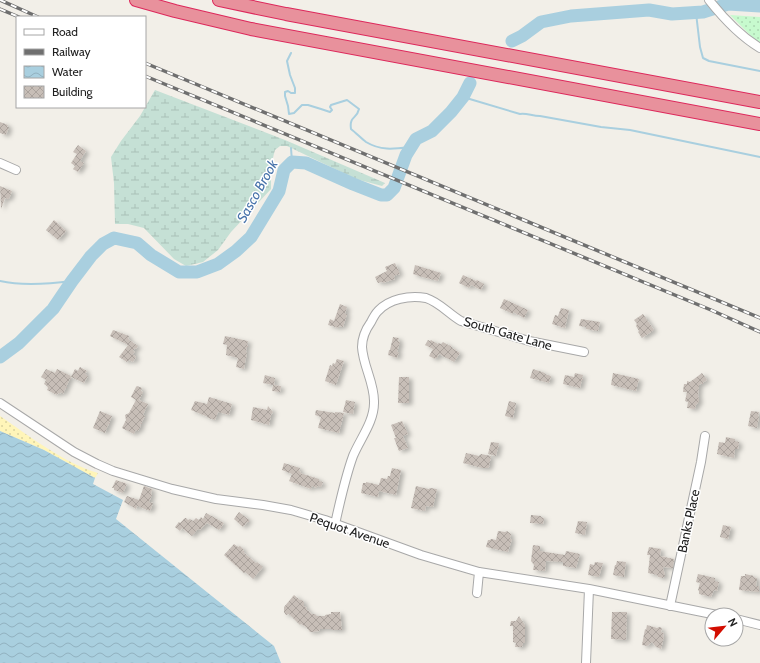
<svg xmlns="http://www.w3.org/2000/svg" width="760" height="663" font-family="Cabin,sans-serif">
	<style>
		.wetland { fill: url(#wetland-marsh) }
		.sand { fill: url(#sand-dots) }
		.park { fill: url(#park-dots) }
		.water { fill: url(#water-waves) }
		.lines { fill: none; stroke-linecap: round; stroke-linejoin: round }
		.stream { stroke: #a9cfdf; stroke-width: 2 }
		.river { stroke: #a9cfdf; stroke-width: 13 }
		.building { fill: url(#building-cross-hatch); filter: url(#shadow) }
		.minor-casing { stroke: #a8a8a8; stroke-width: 10 }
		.highway-casing { stroke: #dd285b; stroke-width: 14 }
		.minor { stroke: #fff; stroke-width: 8 }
		.highway { stroke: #e8919c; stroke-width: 12 }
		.rail-casing { stroke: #6f6f6f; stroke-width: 3.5 }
		.rail { stroke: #fff; stroke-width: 2; stroke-dasharray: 6; stroke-linecap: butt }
		.labels { text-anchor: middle; stroke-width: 3; stroke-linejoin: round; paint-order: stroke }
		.street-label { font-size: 13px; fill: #212121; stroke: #fff }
		.water-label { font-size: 14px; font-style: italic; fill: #4974ab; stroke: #fff }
	</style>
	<defs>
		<pattern id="wetland-marsh" width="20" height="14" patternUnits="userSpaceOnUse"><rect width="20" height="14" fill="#c5e0d5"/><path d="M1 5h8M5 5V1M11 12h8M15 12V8" fill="none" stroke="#a9c0b7"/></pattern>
		<pattern id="sand-dots" width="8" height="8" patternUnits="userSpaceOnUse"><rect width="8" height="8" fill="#fff5b9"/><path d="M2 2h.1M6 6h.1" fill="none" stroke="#dad29f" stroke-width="1.8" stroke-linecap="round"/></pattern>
		<pattern id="park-dots" width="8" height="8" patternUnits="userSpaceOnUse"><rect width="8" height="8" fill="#c7face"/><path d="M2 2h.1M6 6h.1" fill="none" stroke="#abd6b1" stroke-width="1.8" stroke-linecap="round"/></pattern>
		<pattern id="water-waves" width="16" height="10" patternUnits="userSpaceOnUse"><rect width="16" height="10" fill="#a9cfdf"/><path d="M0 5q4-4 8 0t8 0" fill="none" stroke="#91b1bf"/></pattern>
		<pattern id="building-cross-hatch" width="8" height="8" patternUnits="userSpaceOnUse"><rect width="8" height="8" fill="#c7beb7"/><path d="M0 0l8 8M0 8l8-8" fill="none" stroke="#aba39d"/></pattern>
		<filter id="shadow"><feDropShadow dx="3.5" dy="2" stdDeviation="2" flood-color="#0004"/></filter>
	</defs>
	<rect width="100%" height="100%" fill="#f2efe8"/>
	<path class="wetland" d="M155,90L285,140L385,183L382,186L356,179L287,146H280L275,150C271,163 271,175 271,189L231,232L218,250L203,262L186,266L174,259L144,228L128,224H115L114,183L111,157L121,141L140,116Z"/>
	<path class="sand" d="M0,416C29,436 64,463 98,473L95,478L44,450L0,431Z"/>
	<path class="park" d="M730,15L760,17V43L755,40Z"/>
	<path class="water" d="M0,431L44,450L95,478L93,484L123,500L116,519L274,646L281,663H0Z"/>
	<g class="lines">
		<path class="stream" d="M696,13L700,47L703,58L709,61L760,71
			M291,53L287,61L290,75L295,88V93H291L288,91L285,92V96L288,106L289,114L294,113L302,105H308L321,109L330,112L332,110L330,107L331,105L347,100L359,109C357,119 349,116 351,129C356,133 361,138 366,142C381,151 394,149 411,147
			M463,97L520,114C527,113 532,116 540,116L601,127L630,130L760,157
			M291,148L292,162
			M0,281C22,286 49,284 72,281"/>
		<path class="river" d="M512,41L522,36L541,22L571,16L649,10L672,14L703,12L728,4L760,6
			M0,357L19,343L53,309L72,281L91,256L103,244L114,238L137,243L151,255L179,272H197L218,264L236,251L251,237L279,191L284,170L292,162L306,163L353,184L381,195H387L394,188L406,155L416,139L432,131L451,112L463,97L470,83"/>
	</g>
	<path class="building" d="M0,122L8,125L7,127H9L6,135L0,133Z
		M78,145L86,151L80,161L84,163L78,172L73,169L75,166L71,163L77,154L73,152Z
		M0,186L12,191L9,199L5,198L1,209Z
		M54,220L66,231L58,240L46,230Z
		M395,263L400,274L394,276L395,279L383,283L382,282L378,283L375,277L387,271L385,267Z
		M415,265L441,273L438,281L422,277L413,274Z
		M463,275L476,281L477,280L484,284L481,290L471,285L469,288L459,283Z
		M504,299L528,310L524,318L513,312V314L500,308Z
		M340,304L347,307L345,314H347L343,327L339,326V328L328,325L330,319L334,321Z
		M561,308L569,310L565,328L552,324L555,315L558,316Z
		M643,314L654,330L642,338L638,332L639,331L636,326L637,324L634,320Z
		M581,319L600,322L598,331L586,329V327L579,326Z
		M113,330L129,336L128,339L138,346L136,349L135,348L133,351L135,352L133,354L136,357L133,362L129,360L127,362L119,357L128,345L110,336Z
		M225,336L248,341L246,352H247L244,369L236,367L238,358L226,355L227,345L223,344Z
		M393,337L399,338L398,341L400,342L397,352H399L397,358L388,355L389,350H390Z
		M428,340L430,341L431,340L438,344V343L441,344L443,342L452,347V348L460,353L454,362L439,354L437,358H436L435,359L429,356L433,349L425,345Z
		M337,359L344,361L336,385L325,381L330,365L332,366L333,363L335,364Z
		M80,367L87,371L85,374L88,376L84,383L71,377L75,369L78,371Z
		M46,369L55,373L57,369L71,376L63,394L61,392L60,394L58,393L57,395L47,390L48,388L47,386L44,384L46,380L41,377Z
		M533,369L545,373V374L551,376L549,383L530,378Z
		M575,373L583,375L580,388L563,384L565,375L574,377Z
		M613,373L639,379L636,391L611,385Z
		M702,373L707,380L699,385L698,396L699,399V402L696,405L695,409L687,408L688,402L685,401L687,392H683L684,384H687V381L690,382Z
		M265,375L275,378L274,385L281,386L280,392L272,391L273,385L263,383Z
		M399,377H409V403H398Z
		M137,386L142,388L141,391L143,392L139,400L148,404L143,415L145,416L140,425L141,426L138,431L136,430L134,434L122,428L126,420L125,415L129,413L136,400L131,397L136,387Z
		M209,397L232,404L229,415L218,412L215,420L208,418V417L191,410L195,401L207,404Z
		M346,400L355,402L353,414L343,412Z
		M509,401L516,403L513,418L505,416Z
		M268,406L273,412L271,415L269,425L251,420L253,407L267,410Z
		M316,410L335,413V412L344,413L339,433L318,428L321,417L315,415Z
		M100,411L112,416L105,433L93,428Z
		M751,411L759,412L758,416H759L757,428L748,426Z
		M402,421L408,434L403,436L408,448L399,451L394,438H396L391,425Z
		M726,437L735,439V441L739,442L738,449H735L734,458L717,454L719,442L725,443Z
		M491,442L499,443L496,456L488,454Z
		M466,453L479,456L481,454L491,456L489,467L488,468H482L463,463Z
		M284,463L300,468L299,471L301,472L300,473L319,479V481L323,482L321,487L317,486V488L312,486L311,489L289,481L292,474L282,470Z
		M392,468L401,470L396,495L379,491L378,497L361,493L363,483H366V482L379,485L381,478L387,479L388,476H390Z
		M116,480L127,484L123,493L114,490V488H112Z
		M144,486L152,489L151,494L152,495L149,502L153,503L150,511L137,506L136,509L124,502L127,496L139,500Z
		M416,486L424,488L429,489L430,488L437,489L433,507L426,506L425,511L411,508Z
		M239,512L249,520L243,527L234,519Z
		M206,513L208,514L224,523L219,530L207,523L200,530L198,529L192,536L182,528L180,531L175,527L179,522L180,523L185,518H186L188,520L190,519L193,521L196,518L199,520L201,517L203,519Z
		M531,515L541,516V517L544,518L543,524L530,523Z
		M578,521L587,522L585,535L575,533Z
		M723,525L731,527L728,539L720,537Z
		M498,531L505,532L507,531L511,534L510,539H512L508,552L486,547L488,540H490L491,539L496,540Z
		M234,544L238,547L240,546L244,550L242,551L256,563L257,562L263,567L253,579L245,572L244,573L224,555Z
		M533,545L540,546V551L546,552L565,555L566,551L580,554L576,568L563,566V562L546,561L545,571L533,570L534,565L531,561Z
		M649,547L661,549L660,556L674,559L673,568L663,567L665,576L663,578L658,577L657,575L648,573L650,555H647Z
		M617,561L626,562L624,577L613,575L615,565H616Z
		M595,562L603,563L599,577L588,575L590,564L594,565Z
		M698,574L715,578V581L719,582L717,591L714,590L711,597L699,594V591L698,590L700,583L696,582Z
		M745,574L754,576L753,577L757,578L756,586H759V592L739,590L741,576H745Z
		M294,595L300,600H302L304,602V606L307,608L306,609L312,614H315L317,616H325V615L331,614V612H340L342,630H332V629H320L319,631L312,632H310L306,627L301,624L300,625L289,614L286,615L284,612V607Z
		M612,612H627L626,640L611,639Z
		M519,616L525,625V643H523L522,647H515L516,643L513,642V626H510L511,621H516Z
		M647,625L657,628L659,627L662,628L661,632L664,633L663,636L664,637L661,649L656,647L652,642L647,646L642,645L645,629L646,630Z"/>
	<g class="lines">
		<g class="minor-casing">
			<path id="minor" d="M709,0C724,19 740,36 760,48
				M0,163L16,170
				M0,403L74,452L97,464L113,471L172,489L216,499L263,505L291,510L325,520L421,555L479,572L589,589L717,615
				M335,524C340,502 345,478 353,456C360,439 374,422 374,403C375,384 363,366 362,347C362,338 366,329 371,322C373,318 375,314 378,311C389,299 409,295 426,298C439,302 449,314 461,321L529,341L584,352
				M477,593L479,572
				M670,606L701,462L705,436
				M736,619L760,625
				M586,663L589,589"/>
		</g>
		<g class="highway-casing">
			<path id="highway" d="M136,0L175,11L251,29L760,124
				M219,0L286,14L760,102"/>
		</g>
		<use href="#minor" class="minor"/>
		<use href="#highway" class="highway"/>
		<g class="rail-casing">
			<path id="rail" d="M0,0L38,17
				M0,9L19,17
				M145,63L760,318
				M145,76L711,310L760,332"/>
		</g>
		<use href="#rail" class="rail"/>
	</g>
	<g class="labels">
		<g class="street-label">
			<text transform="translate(508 333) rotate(16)" y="5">South Gate Lane</text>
			<text transform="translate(688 521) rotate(-78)" y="5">Banks Place</text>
			<text transform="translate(350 530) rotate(19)" y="5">Pequot Avenue</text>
		</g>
		<g class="water-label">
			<text transform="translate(257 191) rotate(-61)" y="5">Sasco Brook</text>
		</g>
	</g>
	<rect x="16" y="16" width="130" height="92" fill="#ffffff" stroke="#a6a6a6"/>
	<rect x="24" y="29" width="20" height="6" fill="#ffffff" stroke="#a6a6a6"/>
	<text x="52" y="36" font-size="12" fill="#212121">Road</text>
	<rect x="24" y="49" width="20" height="6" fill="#6f6f6f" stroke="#a6a6a6"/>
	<text x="52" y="56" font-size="12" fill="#212121">Railway</text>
	<rect x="24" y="66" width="20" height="12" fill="url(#water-waves)" stroke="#a6a6a6"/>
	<text x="52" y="76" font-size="12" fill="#212121">Water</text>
	<rect x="24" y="86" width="20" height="12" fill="url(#building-cross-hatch)" stroke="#a6a6a6"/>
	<text x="52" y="96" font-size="12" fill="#212121">Building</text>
	<g transform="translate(724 627) rotate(62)"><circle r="19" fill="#ffffff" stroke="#a6a6a6"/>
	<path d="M0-3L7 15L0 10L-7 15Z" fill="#d30d00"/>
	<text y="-6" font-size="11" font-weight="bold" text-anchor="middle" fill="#212121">N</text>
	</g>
</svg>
